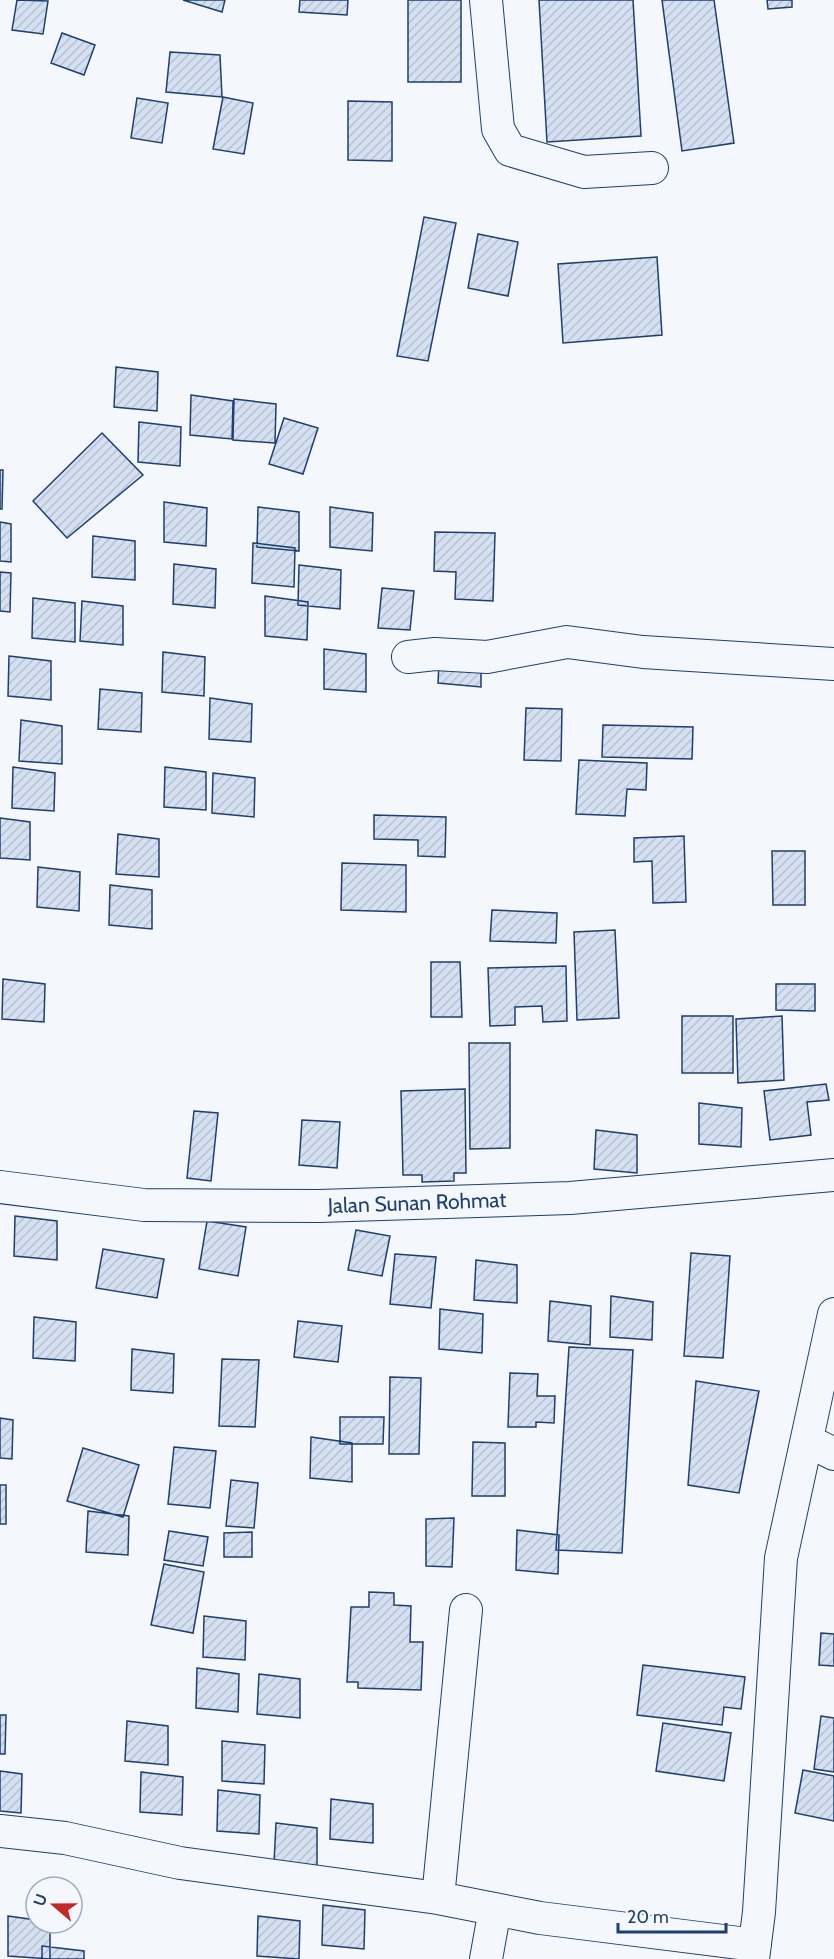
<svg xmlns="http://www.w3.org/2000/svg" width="834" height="1959" font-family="Cabin,sans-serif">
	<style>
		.building { fill: url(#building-hatch); stroke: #1d3f73; stroke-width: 1.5 }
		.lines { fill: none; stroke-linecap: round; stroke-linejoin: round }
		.minor-casing { stroke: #1d3f73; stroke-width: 34 }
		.minor { stroke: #f4f7fb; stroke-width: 32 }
		.labels { text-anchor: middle; stroke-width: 4.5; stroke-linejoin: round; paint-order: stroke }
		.street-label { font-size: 21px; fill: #1d3f73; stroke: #f4f7fb }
	</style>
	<defs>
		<pattern id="building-hatch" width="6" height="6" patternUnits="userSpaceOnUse" patternTransform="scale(1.5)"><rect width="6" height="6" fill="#d5e0f0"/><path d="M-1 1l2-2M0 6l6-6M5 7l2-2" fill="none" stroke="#b6c1d1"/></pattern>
	</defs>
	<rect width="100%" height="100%" fill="#f4f7fb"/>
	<path class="building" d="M17,0L48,1L43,34L12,30Z
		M183,0H225L222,12Z
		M300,0H348L347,15L299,12Z
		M408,0H461V82H408Z
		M539,0H633L641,136L547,142Z
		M662,0H714L734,143L682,151Z
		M767,0H792V7L768,9Z
		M62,33L95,45L84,75L51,63Z
		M170,52L220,55L222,97L166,92Z
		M223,97L253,103L244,154L213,149Z
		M137,98L168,103L162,143L131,138Z
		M348,101L392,102V161L348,160Z
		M424,217L456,223L428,361L397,356Z
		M478,234L518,242L508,296L468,288Z
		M657,257L662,335L563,343L558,264Z
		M116,367L158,372L157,411L114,407Z
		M191,395L233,401L232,439L190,435Z
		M234,399L276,404L275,443L233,440Z
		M284,418L318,428L303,474L269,464Z
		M139,422L181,427L180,466L138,462Z
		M102,433L143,475L67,538L33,501Z
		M0,470H3L2,509H0Z
		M164,502L207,508L206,546L164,542Z
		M258,507L299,512V551L257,547Z
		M330,507L373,513L372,551L330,547Z
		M0,522L11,524V562L0,561Z
		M435,532L495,533L493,601L455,599L456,572L434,571Z
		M93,536L135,541V580L92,577Z
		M253,543L295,548L294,587L252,583Z
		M174,564L216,569L215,608L173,604Z
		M299,565L341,570L340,609L298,605Z
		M0,572L11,573L10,612L0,611Z
		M382,588L414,591L410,630L378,628Z
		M265,596L308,602L307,640L265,636Z
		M33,598L75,603V642L32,638Z
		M82,601L123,606V645L80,641Z
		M440,643L481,648V687L438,683Z
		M324,649L366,654V692L324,689Z
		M163,652L205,657L204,696L162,692Z
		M9,656L51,661V700L8,696Z
		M100,689L142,693L141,732L98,729Z
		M210,698L252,704L251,742L209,739Z
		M526,708L562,709L561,761L524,760Z
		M21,720L62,726V764L19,761Z
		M603,725L693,727L692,759L602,757Z
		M579,760L647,763L646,790L627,789L625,816L576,814Z
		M13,767L55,773L54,811L12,808Z
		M165,767L206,772V810L164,807Z
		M213,773L255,778L254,817L212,813Z
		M374,815L446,817L445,857L418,856V840L374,839Z
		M0,818L30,822V860L0,858Z
		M118,834L159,839V877L116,874Z
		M684,836L686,902L653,903L652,861L634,862V838Z
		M772,851H805V905H773Z
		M342,863L406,865V912L341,910Z
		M38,867L80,872L79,911L37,907Z
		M110,885L152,890V929L109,925Z
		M492,910L557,913L556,943L490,941Z
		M615,930L619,1018L577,1020L574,932Z
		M431,962H460L462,1017H431Z
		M566,966L567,1021L543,1022L542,1006L515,1007V1025L490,1026L488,968Z
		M3,979L45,984L44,1022L2,1019Z
		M776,984H815V1011L776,1010Z
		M682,1016H733V1073H682Z
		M782,1016L784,1080L738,1083L736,1019Z
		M469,1043H510V1148L470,1149Z
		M826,1084L829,1100L807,1102L811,1135L770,1140L764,1091Z
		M465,1089L466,1173H454V1181L422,1182V1175H403L401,1091Z
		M699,1103L742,1108L741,1147L699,1144Z
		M194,1111L218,1113L211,1181L187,1178Z
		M302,1120L340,1122L337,1168L299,1165Z
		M596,1130L637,1135V1173L594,1169Z
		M15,1216L57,1221V1260L14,1256Z
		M207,1221L246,1227L238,1276L199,1269Z
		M356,1230L390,1236L382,1276L348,1270Z
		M103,1249L164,1259L157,1298L96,1288Z
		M691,1253L730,1256L723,1358L684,1356Z
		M395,1254L436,1257L431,1308L390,1304Z
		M476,1260L517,1265V1303L474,1300Z
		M611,1296L653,1302L652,1340L610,1337Z
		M550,1301L591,1306L590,1345L548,1341Z
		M440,1309L483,1314L482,1353L439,1349Z
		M34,1317L76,1322L75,1361L33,1358Z
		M298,1321L342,1326L338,1362L294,1357Z
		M569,1347L633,1350L622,1553L556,1550Z
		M132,1349L174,1354L173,1393L131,1390Z
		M222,1359L259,1360L255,1427L219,1426Z
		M510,1373L538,1374L537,1396H555L554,1423L536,1422V1427H508Z
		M390,1377L421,1378L419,1454H389Z
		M696,1381L759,1391L739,1493L688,1485Z
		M340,1417H384L383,1444H340Z
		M0,1418L13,1420L12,1459L0,1458Z
		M311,1437L352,1443V1482L310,1478Z
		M473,1442L505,1443V1496H472Z
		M174,1447L216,1451L210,1508L168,1504Z
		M83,1448L139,1465L123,1517L67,1501Z
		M231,1480L258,1483L254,1528L226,1526Z
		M0,1485H6V1524H0Z
		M88,1511L129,1516L128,1555L86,1552Z
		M454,1518L452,1567L426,1566V1519Z
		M517,1530L559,1535L558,1574L516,1570Z
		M169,1531L208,1537L203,1566L164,1560Z
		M252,1532V1557H224V1533Z
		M164,1564L204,1572L193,1633L151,1625Z
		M369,1592L394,1593V1605L411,1606L410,1642H423L421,1690L358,1688V1682H347L351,1607H369Z
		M204,1616L246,1621L245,1660L203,1657Z
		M821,1633L834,1634V1666L819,1665Z
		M643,1665L745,1677L741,1709L724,1707L722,1725L637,1715Z
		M197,1668L239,1674L238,1712L196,1708Z
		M259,1674L300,1679V1718L257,1714Z
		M0,1715H6L5,1754H0Z
		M821,1716L834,1718V1772L814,1769Z
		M127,1721L168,1726V1765L125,1761Z
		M663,1723L731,1733L724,1781L656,1771Z
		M222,1741L265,1745L264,1784L222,1781Z
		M803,1770L834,1776V1821L795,1813Z
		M0,1771L22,1774L21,1813L0,1811Z
		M141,1772L183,1777L182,1815L140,1812Z
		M218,1790L260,1795L259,1834L217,1831Z
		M331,1799L373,1804V1843L330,1839Z
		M276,1823L317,1828V1866L274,1863Z
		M323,1905L365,1910L364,1949L322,1945Z
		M8,1916L36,1920V1923H50V1959L8,1956Z
		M258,1916L300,1921L299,1959L257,1956Z
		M42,1946L84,1951V1959H42Z"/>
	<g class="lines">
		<g class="minor-casing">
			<path id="minor" d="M486,0L498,129L510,150L584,172L652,168
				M408,657L435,654L487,657L567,642L643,652L834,664
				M0,1187L144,1205L319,1206L570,1198L834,1175
				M808,1441L834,1454
				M0,1831L65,1838L180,1863L438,1898L540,1918L755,1945
				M438,1898L466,1610
				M486,1959L495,1909
				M753,1959L759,1912L781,1558L834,1314"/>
		</g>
		<use href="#minor" class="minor"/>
	</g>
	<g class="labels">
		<g class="street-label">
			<text transform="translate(417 1203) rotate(-2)" y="7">Jalan Sunan Rohmat</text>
		</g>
	</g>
	<g transform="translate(54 1905) rotate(290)"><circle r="28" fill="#f4f7fb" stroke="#9eadc5" stroke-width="1.5"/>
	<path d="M0-4.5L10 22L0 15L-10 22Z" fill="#c62828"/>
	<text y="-9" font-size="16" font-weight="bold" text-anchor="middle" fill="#1d3f73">U</text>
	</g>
	<path d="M618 1923v9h108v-9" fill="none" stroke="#1d3f73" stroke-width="3"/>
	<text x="627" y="1923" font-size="18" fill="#1d3f73" stroke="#f4f7fb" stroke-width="4.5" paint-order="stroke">20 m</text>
</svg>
